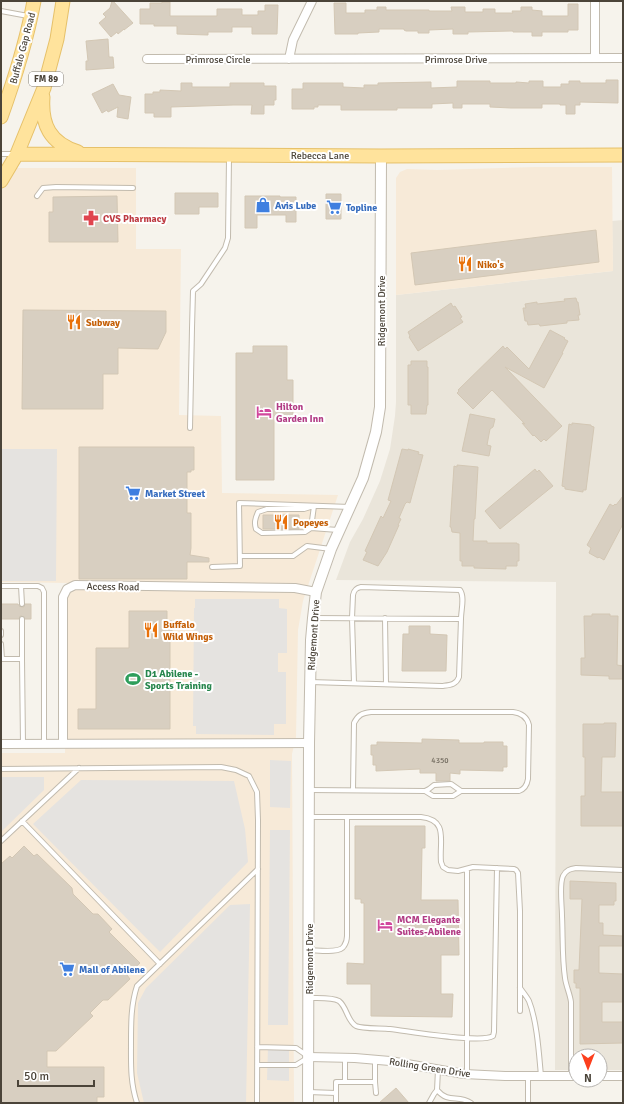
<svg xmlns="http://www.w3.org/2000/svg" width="624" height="1104" font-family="Signika,sans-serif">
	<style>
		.residential { fill: #eae5da }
		.commercial { fill: #f7ead8 }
		.parking { fill: #e5e3e0 }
		.building { fill: #d8cfc1; stroke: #d3c7b4 }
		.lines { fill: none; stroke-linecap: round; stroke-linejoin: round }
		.service-casing { stroke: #c2bbae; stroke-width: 6 }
		.minor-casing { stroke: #c2bbae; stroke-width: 10 }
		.tertiary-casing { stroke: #c2bbae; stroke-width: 12 }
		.primary-casing { stroke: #e6c16a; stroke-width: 15 }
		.service { stroke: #fff; stroke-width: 4 }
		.minor { stroke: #fff; stroke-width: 8 }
		.tertiary { stroke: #fff; stroke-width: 10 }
		.primary { stroke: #ffe39c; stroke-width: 13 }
		.labels { text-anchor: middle; stroke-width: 4; stroke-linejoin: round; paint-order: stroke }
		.number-label { font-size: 8px; fill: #6e675b }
		.shield { fill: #fff; stroke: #817c74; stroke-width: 1 }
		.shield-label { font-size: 9px; font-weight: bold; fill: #4b4439 }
		.street-label { font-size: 10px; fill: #4b4439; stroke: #fff }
		.shop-label { font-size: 10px; font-weight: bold; fill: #366cbe; stroke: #fff; text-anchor: start }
		.health-label { font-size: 10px; font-weight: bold; fill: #be3a42; stroke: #fff; text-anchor: start }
		.food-label { font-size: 10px; font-weight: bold; fill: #c56008; stroke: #fff; text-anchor: start }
		.hotel-label { font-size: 10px; font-weight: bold; fill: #b23c85; stroke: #fff; text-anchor: start }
		.leisure-label { font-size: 10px; font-weight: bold; fill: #27864d; stroke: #fff; text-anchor: start }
	</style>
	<rect width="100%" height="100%" fill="#f6f3ec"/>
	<path class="residential" d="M623,220V1070H600V1056H576V1070H555L556,582L336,580L350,542L363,519L380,481L390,449L395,416L396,402V295L613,271L612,221Z"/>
	<path class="commercial" d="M535,167H612L613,271L396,295V178L400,172L407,169L437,170Z
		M14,168H136V249H181L179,415L221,416L222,493L338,495L303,601L298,630L296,737L292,754L294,1103H1V753H65L67,583L1,582V191Z"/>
	<path class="parking" d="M1,449H57L56,581H1Z
		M195,599H279V608L287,609V653H278V672H286V724H274V735L196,734V726H193L194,608H195Z
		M270,760L291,761L290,808L270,807Z
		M1,777H44V790L1,832Z
		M81,780L234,781L245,829L248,862L160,952L33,824Z
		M270,830H290L288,1025H268Z
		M250,904L246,1103H144L137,1073L138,1003L146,988L230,905Z
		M268,1048H289V1081L267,1080Z"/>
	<path class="building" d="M112,1H113L133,23L124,30V29L118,34L117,32L111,37L99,23L106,17L103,14L110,8Z
		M162,2H170V16H217V9H242V15H258V11H265V5H278L277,34H252V27H232V32H208V35L177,34V26H154V24H140V9H150V3H162Z
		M334,3H346V13H365V10H377V7H386V10H429V11H452L451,7H465V12H483V9H495V13H513L512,11H521V7H532V10L542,11V16H568V4H578V30H568V32H542V36H532V32H513V31L468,32V34H453V29L429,30V33H418V31H406L404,30V29H379V32L358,33V34H335Z
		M108,39L109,57H113L114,68L86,70V61H88L86,41Z
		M606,80H618V103L580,102V105H575V114H566V105H560V104H542V108H511L490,107V104H462V108H453V103L432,104V108H397V110H341V105H318V107H314V109H292V89H303V83H343V87L364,88V85H378V83L431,82V88L457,87V81H490V83H516V82L529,83V81H543V87H561V84H569V81H580V83H606Z
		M181,83H192V87H230V83H264V86H276V100H274V105H264V114H251L252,105H233L171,107V117H154V113H145V94H153V92H160V90L181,91Z
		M113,84L119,95L131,97L128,119L117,117L118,107L108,112L107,110L102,113L92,94Z
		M175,193H218V207H199V214H175Z
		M326,194H341V219H326Z
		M117,196L118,242H49V212H53V197Z
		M245,196H280V197H296V222H286V215H257V228H245Z
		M596,230L599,262L415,285L411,253Z
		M576,298L577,302H578L580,315H578L579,320L567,321V323L540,326L539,324L528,325L527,321H525L523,308H526L525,304L537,302V304L565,301L564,299Z
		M451,303L453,307L455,306L462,317L460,318L463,322L418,351L409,337L410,336L408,332Z
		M23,310L166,311V332L158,349L118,348V374H103V409H22Z
		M550,330L565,338L564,339L568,341L562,353H563L544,388L505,367L562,426L546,441L544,439L541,442L534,435L533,436L522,423L525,424L492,390L473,409L457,393L459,391L458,390L503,346L505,349L507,347L529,369Z
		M253,346H287V380H293V420H274V480H236V353H253Z
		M411,361H427V367H428V405H427L426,414H411V405H408V365H411Z
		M470,414L495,419L493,427L490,429L487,445L491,446L489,456L462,451Z
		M572,423L591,425V426L594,427L586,490H583V492L565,489V487L562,486L569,424L572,425Z
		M79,447H194V470H191V472H187V513H191V548L190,555L209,558V562H187V579H79Z
		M402,449L408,450V449L419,452L418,454L423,455L410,503L407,502L405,504L399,518L401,519L398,525H399L387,552L378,566L363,560L367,552L365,551L381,516L383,518L391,501L388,500Z
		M457,465L478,467L475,519H474L473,541H487V543H517V544H519V561H517V566H506V569L474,568V566H462V561H460V533L452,532L451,527H450L454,466L457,467Z
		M535,469L537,472L539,470L553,486L500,529L485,511Z
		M623,496V524L604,560L599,557L598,558L589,553L591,548L587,545L610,504L613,506L615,504L616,505Z
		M263,515H299V529H263Z
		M1,604H18L19,606L22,607H24L25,604H31V619H25L22,616H20L19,619H1Z
		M129,611H167V621H172V639H170V729H78V709H96V648H129Z
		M592,614H610V616H618L617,665L623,666V679H609V676L581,675V658H585L584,616H592Z
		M409,626H430V634L447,635L446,671H402L403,634H409Z
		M604,723H616L615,757H602L601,792H623V826H581V796H585V757H583V724H604Z
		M422,739L459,740V743H484V742H503V746H507V767H503V771L460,770V774L450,773V781H436V773H420V769L376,771V765H373V755H371V745H377V742L422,743Z
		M355,826H425V848H422L421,900H458L459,955H441V994H453L452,1017L371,1016V984H347V963L364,964V903H361V899H355Z
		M24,846L34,856L37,854L72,888L73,894L93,914H98L112,929L109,932L140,963L127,975L130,979L108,1000H103L90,1013L93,1016L56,1051H47V1067H104V1097H97V1103H1V864L10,856L12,858Z
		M570,881L616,883V901H614V905H599V923H603V935L623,936V946H599V973L623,974V1002H602V1022H623V1043L580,1044V988H576V983H574V970H579L582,899H570Z
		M396,1088L409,1103H379Z"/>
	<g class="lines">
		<g class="service-casing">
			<path id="service" d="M1,11L28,16
				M1,154H15
				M37,196L43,188L56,187L133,188
				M190,428L192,328L193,291L201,284L225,248L228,238L229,158
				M314,506L311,528L305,532L262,533L256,529C254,523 255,519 258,512L267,509H304Z
				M311,528L338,530
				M240,556H293L307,546L331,549
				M212,567L240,566L239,503L350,507
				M1,586H38L42,588L44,592V744
				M21,586L22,604
				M385,618L386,684
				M1,631V635
				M1,644L2,659
				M1,659H22L23,744
				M22,659V619
				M310,682L442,686C450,685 456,685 459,677L461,619L313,618
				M354,683L352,618L353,595C354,590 356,588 361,587L460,590C465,597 461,610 461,619
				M1,769L221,767L236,770L249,776L257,792L258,820L257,1103
				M310,790L425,791L429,789L434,785L451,784L461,791H519C525,789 527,785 528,779L529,725C527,717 521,713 513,712H371C362,713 358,715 354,723L353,790
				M425,791L433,796H453L461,791
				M310,817H421C449,820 439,841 441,862L443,867L448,870L458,871L473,867L514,869L516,870L518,873L520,911V1011
				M22,821L160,964
				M1,841L79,768
				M309,950C317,950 340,954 344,946C346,943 347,939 347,936V817
				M520,988C523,992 527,997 529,1001C537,1021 539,1054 541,1076
				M309,998C316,998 333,997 339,1001C347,1007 347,1021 356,1026C362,1029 382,1028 390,1029C408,1031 481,1044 493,1036L494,1032L497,868
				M345,1058V1082
				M375,1059V1082
				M257,1065H296L309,1057L296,1048L257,1047
				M467,1074V869
				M571,1076V1002C570,994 566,986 565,978C562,958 563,936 562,916C562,905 559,885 563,876C566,870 570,869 576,868L623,870
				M437,1090C449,1104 458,1094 471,1103
				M308,1092L336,1093
				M137,1103C130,1082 131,1063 131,1042C131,1023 131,1004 137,986L258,869
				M336,1103V1082H375L376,1093
				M429,1103L434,1094L437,1090L438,1070
				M528,1103V1076"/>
		</g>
		<g class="minor-casing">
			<path id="minor" d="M595,58V1
				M147,59L623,58
				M289,59L293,40L312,1
				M1,744L309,743
				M63,744V597L67,589L75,585L295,588L316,592
				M309,1057L355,1058L390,1061L464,1074L505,1076H576
				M600,1076H623"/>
		</g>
		<g class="tertiary-casing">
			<path id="tertiary" d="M308,1103L309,743L311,640L313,618L316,592L331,549L363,478L376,432L380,407L381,156"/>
		</g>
		<g class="primary-casing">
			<path id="primary" d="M43,97C41,125 50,143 78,152
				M1,117C14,81 27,39 34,1
				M17,154L381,156L623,155
				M1,181L17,154L44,88L57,39L63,1"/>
		</g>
		<use href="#service" class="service"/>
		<use href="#minor" class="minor"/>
		<use href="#tertiary" class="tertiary"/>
		<use href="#primary" class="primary"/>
	</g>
	<defs>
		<g id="shop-bare" transform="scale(1.2)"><path d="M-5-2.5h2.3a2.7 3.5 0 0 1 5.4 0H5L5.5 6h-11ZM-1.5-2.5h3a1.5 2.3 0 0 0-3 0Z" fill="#3f7fe0" stroke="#fff" stroke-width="2.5" paint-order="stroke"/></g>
		<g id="supermarket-bare" transform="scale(1.2)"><path d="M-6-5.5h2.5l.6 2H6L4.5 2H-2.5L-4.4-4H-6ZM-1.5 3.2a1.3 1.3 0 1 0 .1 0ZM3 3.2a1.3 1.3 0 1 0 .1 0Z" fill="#3f7fe0" stroke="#fff" stroke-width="2.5" paint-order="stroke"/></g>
		<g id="pharmacy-bare" transform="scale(1.2)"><path d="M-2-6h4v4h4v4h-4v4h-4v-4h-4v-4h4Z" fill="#e0444e" stroke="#fff" stroke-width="2.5" paint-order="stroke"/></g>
		<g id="restaurant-bare" transform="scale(1.2)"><path d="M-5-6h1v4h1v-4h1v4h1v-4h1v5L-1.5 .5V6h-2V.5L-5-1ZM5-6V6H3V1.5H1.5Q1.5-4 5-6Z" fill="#e8710a" stroke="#fff" stroke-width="2.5" paint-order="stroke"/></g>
		<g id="hotel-bare" transform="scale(1.2)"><path d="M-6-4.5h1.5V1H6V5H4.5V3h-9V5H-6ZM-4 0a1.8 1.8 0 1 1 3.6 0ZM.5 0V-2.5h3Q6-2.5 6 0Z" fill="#d1479c" stroke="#fff" stroke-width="2.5" paint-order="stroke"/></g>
		<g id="stadium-bare" transform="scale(1.2)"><path d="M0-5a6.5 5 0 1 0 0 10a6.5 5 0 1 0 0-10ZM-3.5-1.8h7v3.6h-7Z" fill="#2e9e5b" stroke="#fff" stroke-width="2.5" paint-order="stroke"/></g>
	</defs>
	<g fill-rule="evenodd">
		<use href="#shop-bare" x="263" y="205"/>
		<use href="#supermarket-bare" x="334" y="207"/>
		<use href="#pharmacy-bare" x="91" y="218"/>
		<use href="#restaurant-bare" x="465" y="264"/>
		<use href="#restaurant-bare" x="74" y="322"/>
		<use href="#hotel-bare" x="264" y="412"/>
		<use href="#supermarket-bare" x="133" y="493"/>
		<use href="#restaurant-bare" x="281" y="522"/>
		<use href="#restaurant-bare" x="151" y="630"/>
		<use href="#stadium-bare" x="133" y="679"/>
		<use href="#hotel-bare" x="385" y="925"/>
		<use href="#supermarket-bare" x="67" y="969"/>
	</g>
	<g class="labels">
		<g class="number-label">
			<text x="440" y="763">4350</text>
		</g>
		<rect class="shield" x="29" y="72" width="34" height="14" rx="3"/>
		<g class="shield-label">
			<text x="46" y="82">FM 89</text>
		</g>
		<g class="street-label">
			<text transform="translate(22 48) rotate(-75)" y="4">Buffalo Gap Road</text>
			<text x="218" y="63">Primrose Circle</text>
			<text x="456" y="63">Primrose Drive</text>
			<text x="320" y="159">Rebecca Lane</text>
			<text transform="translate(381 311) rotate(-90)" y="4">Ridgemont Drive</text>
			<text transform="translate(113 586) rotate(1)" y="4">Access Road</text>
			<text transform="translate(313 635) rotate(-86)" y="4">Ridgemont Drive</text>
			<text transform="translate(309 959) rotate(-90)" y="4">Ridgemont Drive</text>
			<text transform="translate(430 1067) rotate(9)" y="4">Rolling Green Drive</text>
		</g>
		<g class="shop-label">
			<text x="275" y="209">Avis Lube</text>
			<text x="346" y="211">Topline</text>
			<text x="145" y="497">Market Street</text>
			<text x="79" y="973">Mall of Abilene</text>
		</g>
		<g class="health-label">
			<text x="103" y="222">CVS Pharmacy</text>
		</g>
		<g class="food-label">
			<text x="477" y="268">Niko's</text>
			<text x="86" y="326">Subway</text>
			<text x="293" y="526">Popeyes</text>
			<text x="163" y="628">Buffalo<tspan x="163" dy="12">Wild Wings</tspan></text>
		</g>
		<g class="hotel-label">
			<text x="276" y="410">Hilton<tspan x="276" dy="12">Garden Inn</tspan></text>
			<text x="397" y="923">MCM Elegante<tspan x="397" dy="12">Suites-Abilene</tspan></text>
		</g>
		<g class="leisure-label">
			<text x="145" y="677">D1 Abilene -<tspan x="145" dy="12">Sports Training</tspan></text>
		</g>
	</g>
	<rect width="624" height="1104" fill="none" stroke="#4b4439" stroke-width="4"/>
	<g transform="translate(588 1068) rotate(180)"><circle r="19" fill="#ffffff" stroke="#b7b4b0"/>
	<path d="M0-3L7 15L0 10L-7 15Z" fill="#fc3f1d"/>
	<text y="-6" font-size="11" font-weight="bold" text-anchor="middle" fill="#4b4439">N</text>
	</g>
	<path d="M18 1080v6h76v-6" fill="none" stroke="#4b4439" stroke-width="2"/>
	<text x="24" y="1080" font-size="12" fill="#4b4439" stroke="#ffffff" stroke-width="3" paint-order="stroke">50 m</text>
</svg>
